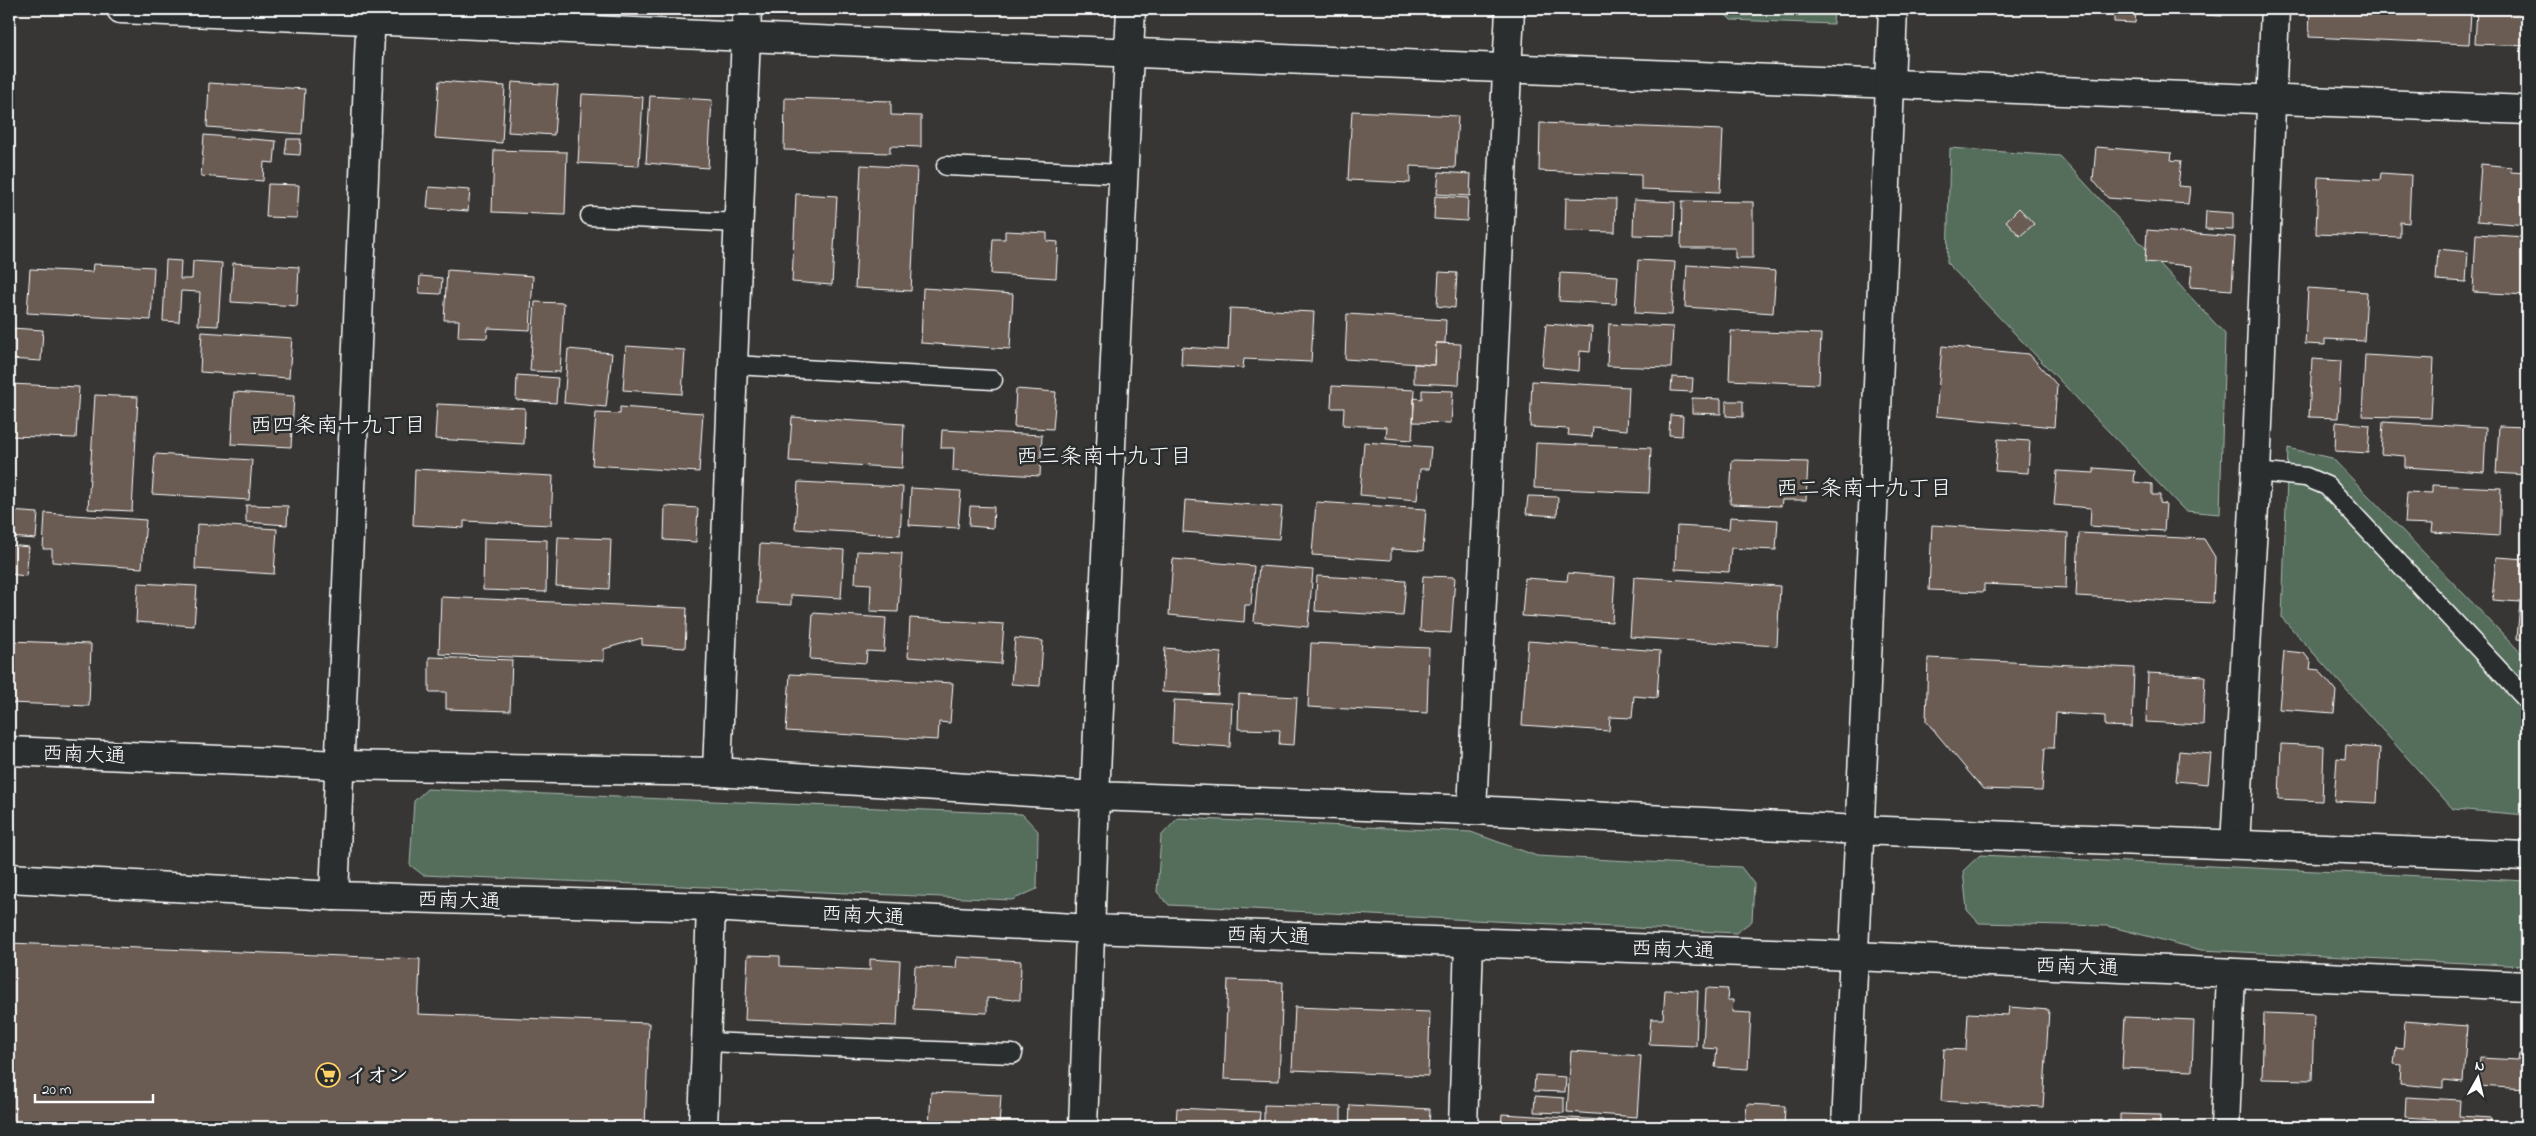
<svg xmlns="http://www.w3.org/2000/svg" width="2536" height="1136" font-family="'Indie Flower','Klee One',sans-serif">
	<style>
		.green { fill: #556e5c; stroke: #aab6ae }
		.building { fill: #6b5b52; stroke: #fff }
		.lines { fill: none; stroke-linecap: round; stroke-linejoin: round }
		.service-casing { stroke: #fff; stroke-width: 21 }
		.minor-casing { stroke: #fff; stroke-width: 31 }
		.tertiary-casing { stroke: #fff; stroke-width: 31 }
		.service { stroke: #2a2d2e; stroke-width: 18 }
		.minor { stroke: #2a2d2e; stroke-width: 28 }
		.tertiary { stroke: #2a2d2e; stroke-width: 28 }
		.labels { text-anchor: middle; stroke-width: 5; stroke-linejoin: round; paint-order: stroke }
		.street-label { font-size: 21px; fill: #fff; stroke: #2a2d2e }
		.poi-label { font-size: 21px; font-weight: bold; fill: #fff; stroke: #2a2d2e; text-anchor: start }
		.neighbourhood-label { font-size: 22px; fill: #fff; stroke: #2a2d2e }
	</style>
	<rect width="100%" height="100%" fill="#373635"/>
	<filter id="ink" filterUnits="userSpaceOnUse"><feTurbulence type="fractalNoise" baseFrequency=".02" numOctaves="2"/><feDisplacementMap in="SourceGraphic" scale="10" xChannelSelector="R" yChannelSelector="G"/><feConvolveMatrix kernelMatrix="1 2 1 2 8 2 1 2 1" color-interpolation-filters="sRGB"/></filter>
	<g filter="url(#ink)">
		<path class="green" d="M1720,9H1834L1833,24L1731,20Z
			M1950,148L2060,156L2225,334L2220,514L2185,511L1947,263Z
			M2288,448L2332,458L2527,659V815L2453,809L2282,618Z
			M427,789L1022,814L1038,831L1037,889L1012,900L423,875L410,865L414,801Z
			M1178,818L1471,832L1537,856L1741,867L1754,884L1752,921L1736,933L1169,905L1157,892L1161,836Z
			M1980,855L2527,881V966L2201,950L2108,926L1979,923L1967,910L1963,871Z"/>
		<path class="building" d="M2075,9H2147L2146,13L2136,12L2135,23L2114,22V11Z
			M2154,9H2223L2222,16L2154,12Z
			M2310,9L2471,12L2469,44L2309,37Z
			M2477,9H2527V46L2475,44Z
			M439,81L505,86L502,143L435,138Z
			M512,82L558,85L554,135L508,132Z
			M209,83L305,89L302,134L207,127Z
			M582,94L643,97L639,166L578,163Z
			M650,96L712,100L708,168L646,163Z
			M785,98L891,101V115L921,116V147L890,146V153L784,150Z
			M1352,111L1458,116L1455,168L1410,166V183L1348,180Z
			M1540,123L1723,130L1720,192L1641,189V175L1539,171Z
			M204,135L276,141L274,163L264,162L263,181L201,176Z
			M287,139H301L300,155L285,154Z
			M2096,147L2172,153L2171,160L2181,161L2178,186L2190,187L2188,204L2108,198L2093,180Z
			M494,150L567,152L565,215L492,212Z
			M2481,164L2512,167L2511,172L2527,173V225L2477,221Z
			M861,165L917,168L911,291L855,288Z
			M1439,172L1471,174L1470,196L1437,194Z
			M2381,173L2411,175L2409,223L2400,222V237L2316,234L2318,177L2380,180Z
			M268,184L299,185L297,218L266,217Z
			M429,187L470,190L468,211L427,208Z
			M796,194L837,196L832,285L792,282Z
			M1435,196L1468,198L1467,221L1434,219Z
			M1566,198L1616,199L1615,232L1565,231Z
			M1634,200L1675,202L1674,236L1633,235Z
			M1682,201L1753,202V258H1735V248H1681Z
			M2019,208L2034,224L2020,236L2006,221Z
			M2206,211L2233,213V230L2205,229Z
			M2147,230L2235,237L2232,290L2190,287L2192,266L2145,262Z
			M1005,231L1047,233V241L1058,242L1056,278L991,274L993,239H1005Z
			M2476,234L2527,237V295L2473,292Z
			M2438,249L2468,252L2466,282L2436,280Z
			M166,260L181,261L180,279H192L193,261L222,263L218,326L198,325L200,292L181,291L179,322L163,321Z
			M1638,260L1675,262L1672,315L1635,313Z
			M233,263L299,267L297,306L231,302Z
			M93,264L154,267L151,320L27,313L30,269L92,272Z
			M1687,265L1776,271L1773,313L1685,307Z
			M447,270L533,276L530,330L488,328L487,338L458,337L459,320H444Z
			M1439,272L1457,273L1455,308L1437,306Z
			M1560,273L1618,276L1616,304L1559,301Z
			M420,276L442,278L441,294L419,293Z
			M923,288L1013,294L1010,349L921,343Z
			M2308,288L2367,292L2364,341L2325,339V345L2305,344Z
			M535,302L564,303L560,372L530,371Z
			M1230,308L1314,312L1311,362L1244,359L1243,368L1181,365L1182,347L1228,350Z
			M1347,314L1446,320L1445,343H1436L1435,365L1345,359Z
			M1546,324L1592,327L1590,352L1580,351L1579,371L1542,367Z
			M1609,324L1673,327L1671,368L1607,366Z
			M11,328L43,330L41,361L9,359Z
			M1731,331L1821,334L1819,384L1729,380Z
			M202,332L292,338L289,378L200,372Z
			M1436,343L1461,344L1459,385L1414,383V364L1435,365Z
			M626,346L685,350L682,394L623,390Z
			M1942,346L2029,354L2057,385L2054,427L1936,416Z
			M568,349L612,353L606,407L564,403Z
			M2365,355L2434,359L2431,418L2362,416Z
			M2312,359L2341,361L2338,418L2309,417Z
			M517,375L558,378L556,403L516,400Z
			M1672,377L1693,378L1692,392L1671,391Z
			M1532,381L1629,387L1627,430L1593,427L1592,437L1568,435L1569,429L1530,427Z
			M9,384L79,387L76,438L9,436Z
			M1332,386L1415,390L1412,440L1386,438L1387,427L1343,425L1344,408H1331Z
			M1016,389L1056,392L1053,429L1014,427Z
			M1422,390L1453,391L1451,423L1413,422L1414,398L1422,399Z
			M234,392L294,396L291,447L231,444Z
			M95,395L138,397L132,511L88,509Z
			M1692,398L1721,399V414L1692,413Z
			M1726,401H1743V417L1726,416Z
			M437,404L525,408L524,444L435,439Z
			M620,407L703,413L699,472L592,465L596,413L620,414Z
			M1670,415L1683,416L1682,436L1669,435Z
			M792,417L904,424L902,468L789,461Z
			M2336,422L2370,425L2368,453L2335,451Z
			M2383,422L2486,428L2484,472L2405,467V456L2381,454Z
			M2499,426L2527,427V475L2496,473Z
			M942,430L1042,435L1040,476L953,471L954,448H941Z
			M1998,439L2030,441L2028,473L1995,471Z
			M1364,442L1431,447L1429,469H1420L1417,500L1360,495Z
			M1536,443L1651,448L1649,493L1534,488Z
			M155,454L252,460L249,500L152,494Z
			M1732,460L1808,462L1806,500H1782L1781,506L1730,504Z
			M2094,468L2135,471L2134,482L2152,484V495H2160V503L2166,504L2164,531L2090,526L2091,508L2054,505L2057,471L2094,473Z
			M415,469L553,476L551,525L464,521V528L413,525Z
			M798,482L903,487L900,535L795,529Z
			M2432,485L2501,488L2499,536L2432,532L2433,524L2405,523L2407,492L2432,493Z
			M911,488L961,491L958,528L909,525Z
			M1528,496L1558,497L1557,516L1526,514Z
			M1185,500L1282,507L1279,539L1183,532Z
			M1316,502L1426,509L1423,551L1391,549V560L1312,555Z
			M246,505L288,506L287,525L246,522Z
			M665,506L698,508L696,542L664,540Z
			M970,506L994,507L993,528L969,526Z
			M9,511L38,513L36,539L9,537Z
			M45,513L146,520L142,568L52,562V549H43Z
			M2527,516V550H2524Z
			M1730,517L1778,520L1776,550L1731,548L1729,572L1675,569L1677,526L1729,529Z
			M197,524L277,529L274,574L195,569Z
			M1932,525L2068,533L2066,588L1984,584V592L1929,590Z
			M2079,533L2204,539L2215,557L2213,603L2076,596Z
			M558,537L611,539L609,589L556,586Z
			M484,538L547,540L546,592L483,590Z
			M760,544L844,550L841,598L791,595V605L757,603Z
			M9,545L29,547L26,576L9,574Z
			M857,551L902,553L898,612L870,611L871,584L855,583Z
			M2496,557L2527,559V640L2517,639L2520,602L2492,600Z
			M1173,559L1254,566L1251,605H1245L1244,622L1169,615Z
			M1259,566L1313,570L1308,627L1254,622Z
			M1568,573L1615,577L1612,622L1522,616L1525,578L1567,581Z
			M1317,576L1406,581L1403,616L1315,611Z
			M1423,576L1455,577L1451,633L1420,631Z
			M1634,577L1780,586L1777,646L1630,637Z
			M138,583L197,586L194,626L136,622Z
			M441,597L687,608L685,648L642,645V638L604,649V661L439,654Z
			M813,613L886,618L884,652L867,651L866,663L810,659Z
			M910,618L1004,624L1001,664L908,657Z
			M1015,638L1043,641L1040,686L1011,684Z
			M9,641L91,644L89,706L9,703Z
			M1528,641L1660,651L1657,698L1634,696L1632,718L1610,717L1609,731L1522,725Z
			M1311,643L1429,648L1427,713L1308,707Z
			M1165,648L1221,653L1218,695L1162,692Z
			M2284,651L2304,653L2311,662L2310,669L2319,670L2336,691L2334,713L2279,709Z
			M429,657L512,660L510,711L446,709V692H429Z
			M1928,658L2134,668L2132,727L2105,726V716L2056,713L2054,748H2045L2042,791L1983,789L1926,721Z
			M2148,673L2205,676L2203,725L2146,722Z
			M790,674L953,683L950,723L939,722L938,740L786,731Z
			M1239,694L1297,697L1294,745L1279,744L1280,730L1238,729Z
			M1174,700L1232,703L1230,747L1172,743Z
			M2281,744L2324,746L2322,801L2279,799Z
			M2346,745L2380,748L2377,803L2334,801L2337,758L2345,759Z
			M2179,751L2211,754L2208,784L2176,781Z
			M9,943L420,959L418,1014L649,1023L645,1127H9Z
			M748,955L780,956V966L870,970V959L900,961L897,1026L745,1020Z
			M957,957L1021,961L1020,1000L987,998V1013L913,1009L915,966L956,968Z
			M1228,980L1283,982L1279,1081L1224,1079Z
			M1706,988L1728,989L1727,1000H1733L1732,1012L1751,1013L1748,1069L1715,1067L1717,1049L1703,1048Z
			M1665,990L1698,991L1696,1046L1649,1044L1651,1019H1663Z
			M1295,1007L1430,1012L1428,1076L1292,1070Z
			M2009,1007L2049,1010L2043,1107L1941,1101L1944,1049L1966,1050L1968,1013L2008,1015Z
			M2264,1013L2314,1015L2312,1080L2262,1079Z
			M2125,1017L2194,1020L2192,1071L2122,1068Z
			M2405,1021L2467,1026L2463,1082L2443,1080V1088L2400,1084L2401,1065L2394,1064L2396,1048L2403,1049Z
			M1571,1051L1641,1056L1637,1117L1567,1112Z
			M2519,1054L2527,1055V1089L2478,1086L2480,1058L2518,1060Z
			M1535,1075L1566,1077L1565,1092L1534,1091Z
			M931,1092L1001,1095L999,1127H929Z
			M1535,1096L1564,1098V1113L1534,1112Z
			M2406,1097L2460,1100L2459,1116L2491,1118V1127H2436V1119L2405,1117Z
			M1747,1104L1785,1106L1784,1127L1745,1125Z
			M1264,1105L1341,1107V1127H1264Z
			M1350,1105L1430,1109L1429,1127H1349Z
			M1177,1108L1260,1112L1259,1127H1176Z
			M1502,1114L1603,1120V1127H1501Z
			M2120,1114L2160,1115V1127H2120Z"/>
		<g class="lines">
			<g class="service-casing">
				<path id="service" d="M946,166L1123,174
					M590,216L739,223
					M734,365L993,380
					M2256,472L2306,477L2327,486L2527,700
					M706,1042L1013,1054"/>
			</g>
			<g class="minor-casing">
				<path id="minor" d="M121,9L746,37L2527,110
					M717,772L747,9
					M1472,810L1510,9
					M2235,844L2256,472L2275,9
					M334,896L371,9
					M703,1127L711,907
					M1463,1127L1469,942
					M2225,1127L2231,973"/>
			</g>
			<g class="tertiary-casing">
				<path id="tertiary" d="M9,751L340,765L717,772L1095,796L1472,810L1860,830L2527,856
					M9,878L334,896L711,907L1091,929L1854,956L2527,986
					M1083,1127L1095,796L1131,9
					M1846,1127L1865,710L1893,9"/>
			</g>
			<use href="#service" class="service"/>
			<use href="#minor" class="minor"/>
			<use href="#tertiary" class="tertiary"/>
		</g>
	</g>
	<defs>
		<g id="supermarket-ring" transform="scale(1.25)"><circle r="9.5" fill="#2a2d2e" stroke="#ffd166" stroke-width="1.5"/><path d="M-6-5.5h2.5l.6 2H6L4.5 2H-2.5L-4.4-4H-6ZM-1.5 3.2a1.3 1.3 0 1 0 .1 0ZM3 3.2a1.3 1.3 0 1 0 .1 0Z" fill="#ffd166"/></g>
	</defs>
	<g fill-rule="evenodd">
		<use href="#supermarket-ring" x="328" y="1075"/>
	</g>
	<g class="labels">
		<g class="street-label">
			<text transform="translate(84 754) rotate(2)" y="7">西南大通</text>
			<text transform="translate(459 900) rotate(2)" y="7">西南大通</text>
			<text transform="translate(863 915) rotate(3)" y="7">西南大通</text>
			<text transform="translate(1268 935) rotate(2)" y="7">西南大通</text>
			<text transform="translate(1673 949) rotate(2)" y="7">西南大通</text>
			<text transform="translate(2077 966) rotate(2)" y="7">西南大通</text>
		</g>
		<g class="poi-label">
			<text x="346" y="1082">イオン</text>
		</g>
		<g class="neighbourhood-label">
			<text x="338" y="432">西四条南十九丁目</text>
			<text x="1104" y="463">西三条南十九丁目</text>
			<text x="1864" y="495">西二条南十九丁目</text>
		</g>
	</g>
	<rect width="2536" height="1136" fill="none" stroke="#2a2d2e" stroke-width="30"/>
	<rect x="15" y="15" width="2506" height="1106" fill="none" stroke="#fff" stroke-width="2" filter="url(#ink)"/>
	<g transform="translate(2478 1078) rotate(8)" stroke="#2a2d2e" stroke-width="4" paint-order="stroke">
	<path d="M0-4L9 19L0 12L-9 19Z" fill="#ffffff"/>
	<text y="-8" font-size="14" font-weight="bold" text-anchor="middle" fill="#ffffff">N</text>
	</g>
	<path d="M35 1094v8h118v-8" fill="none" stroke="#ffffff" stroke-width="2.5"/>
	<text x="42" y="1094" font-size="15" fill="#ffffff" stroke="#2a2d2e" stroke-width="4" paint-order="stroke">20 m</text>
</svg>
